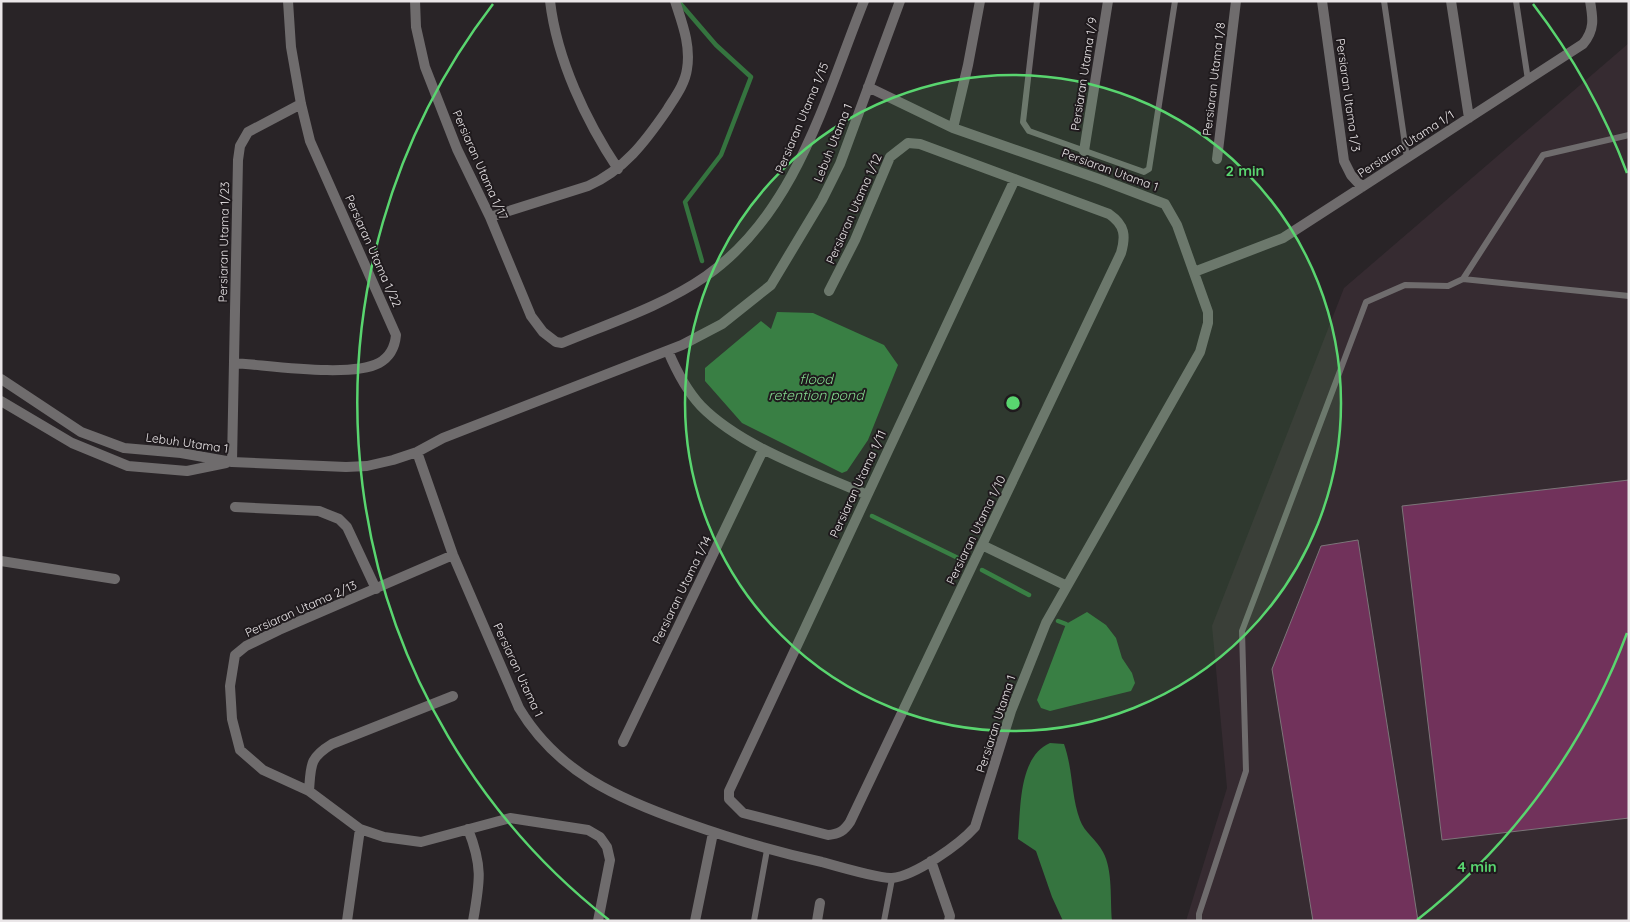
<svg xmlns="http://www.w3.org/2000/svg" width="1630" height="922" font-family="Quicksand,sans-serif">
	<style>
		.built { fill: #362b31 }
		.water { fill: #35743f }
		.lines { fill: none; stroke-linecap: round; stroke-linejoin: round }
		.stream { stroke: #35743f; stroke-width: 4.5 }
		.building { fill: #71325b; stroke: #7c7579 }
		.service { stroke: #6f6c6d; stroke-width: 6 }
		.minor { stroke: #6f6c6d; stroke-width: 10 }
		.ring { fill: none; stroke: #59d56f; stroke-width: 2.5 }
		.labels { text-anchor: middle; stroke-width: 4; stroke-linejoin: round; paint-order: stroke }
		.street-label { font-size: 12px; fill: #eae6e8; stroke: #1f1a1d }
		.water-label { font-size: 14px; font-style: italic; fill: #84da8f; stroke: #1f1a1d }
		.centre { fill: #59d56f; stroke: #1f1a1d; stroke-width: 2.5 }
		.ring-label { font-size: 15px; text-anchor: middle; font-weight: bold; fill: #59d56f; stroke: #1f1a1d; stroke-width: 4; stroke-linejoin: round; paint-order: stroke }
	</style>
	<rect width="100%" height="100%" fill="#292427"/>
	<path class="built" d="M1629,43V921H1186L1227,788L1212,626L1344,288Z"/>
	<path class="water" d="M777,312L813,313L884,345L898,365L868,440L847,471L842,473L742,423L705,381V368L761,321L771,329Z
		M1087,612L1106,625L1116,638L1122,658L1132,673L1135,683L1131,691L1050,711L1041,708L1037,700L1066,624Z
		M1050,743L1064,744C1073,769 1071,796 1080,820C1084,832 1097,840 1103,852C1113,870 1110,900 1112,921H1063L1052,897L1036,851L1018,839C1021,809 1018,757 1050,743Z"/>
	<g class="lines">
		<path class="stream" d="M679,2L716,45L751,77L721,155L685,202L702,261
			M872,516L960,559
			M982,570L1029,595
			M1058,621L1066,624"/>
	</g>
	<path class="building" d="M1629,480V818L1442,840L1402,506Z
		M1358,540L1418,921H1313L1272,669L1321,546Z"/>
	<g class="lines">
		<path class="service" d="M1037,1L1023,122L1029,131L1144,172L1149,169L1175,1
			M1384,1L1407,158
			M1516,1L1528,80
			M1463,279L1629,296
			M754,921L767,850
			M884,921L892,879
			M1199,921V914L1246,771L1242,631L1366,302L1405,285L1448,286L1463,279L1543,155L1629,135"/>
		<path class="minor" d="M415,1L416,27L425,67L457,149L490,217L531,316L543,332L556,342L562,343C610,323 663,306 706,276C796,213 825,98 864,1
			M550,1C557,60 586,121 618,169
			M1322,1L1344,161L1351,175L1362,187
			M1451,1L1469,118
			M953,128L968,65L980,1
			M1084,151L1108,1
			M1217,159L1236,1
			M490,217L588,186C624,170 645,142 667,110C675,97 685,84 687,69C691,45 682,23 675,1
			M1194,272L1283,238L1583,44C1595,30 1593,18 1590,1
			M829,291L855,240L890,157L908,143L920,144L1109,214C1125,225 1126,236 1121,253L850,822C844,831 839,834 828,835L743,813L729,799V791L1015,179
			M668,351C676,370 686,390 701,406C741,447 815,472 867,495
			M234,363C268,365 351,378 379,363C390,357 395,346 396,335L310,141L301,104L291,47L288,1
			M1,379L81,432L124,448L181,453L232,462L346,467L367,466L393,460L417,452L443,438L682,345L722,324L771,285L822,200L840,164L900,1
			M1,401L72,443L128,466L187,471L226,463
			M417,452L453,555L519,708C558,773 619,799 687,823C732,839 776,852 822,862C836,866 881,879 892,878C915,876 960,844 975,827L1011,711L1046,623L1200,352L1208,323V312L1177,225L1165,204L1102,180L953,128L868,87
			M232,462L238,160L240,146L248,132L301,104
			M235,507L319,511L339,519L347,527L376,589
			M982,545L1067,586
			M453,555L279,630L246,646L235,655L230,686L232,719L240,750L263,770L309,791L360,829L384,837L421,842L510,818L588,830L600,837L607,847L610,860L598,921
			M1,561L115,579
			M623,742L763,450
			M309,791C311,765 309,758 332,744L453,696
			M468,829C483,867 480,881 473,921
			M931,861L950,916L949,921
			M347,921L360,829
			M695,921L713,833
			M817,921L820,903"/>
	</g>
	<circle cx="1013" cy="403" r="328" fill="#59d56f" fill-opacity=".12"/>
	<g class="ring">
		<circle cx="1013" cy="403" r="328"/>
		<path d="M1627 633A656 656 0 0 1 1417 920M609 920A656 656 0 0 1 493 4M1533 4A656 656 0 0 1 1627 173"/>
	</g>
	<g class="labels">
		<g class="street-label">
			<text transform="translate(1084 74) rotate(-81)" y="4">Persiaran Utama 1/9</text>
			<text transform="translate(1214 79) rotate(-83)" y="4">Persiaran Utama 1/8</text>
			<text transform="translate(1348 95) rotate(82)" y="4">Persiaran Utama 1/3</text>
			<text transform="translate(802 118) rotate(-67)" y="4">Persiaran Utama 1/15</text>
			<text transform="translate(833 143) rotate(-68)" y="4">Lebuh Utama 1</text>
			<text transform="translate(1406 144) rotate(-33)" y="4">Persiaran Utama 1/1</text>
			<text transform="translate(480 165) rotate(66)" y="4">Persiaran Utama 1/17</text>
			<text transform="translate(1110 170) rotate(20)" y="4">Persiaran Utama 1</text>
			<text transform="translate(854 209) rotate(-66)" y="4">Persiaran Utama 1/12</text>
			<text transform="translate(224 242) rotate(-89)" y="4">Persiaran Utama 1/23</text>
			<text transform="translate(373 251) rotate(66)" y="4">Persiaran Utama 1/22</text>
			<text transform="translate(187 443) rotate(8)" y="4">Lebuh Utama 1</text>
			<text transform="translate(858 484) rotate(-65)" y="4">Persiaran Utama 1/11</text>
			<text transform="translate(976 530) rotate(-64)" y="4">Persiaran Utama 1/10</text>
			<text transform="translate(682 590) rotate(-64)" y="4">Persiaran Utama 1/14</text>
			<text transform="translate(301 609) rotate(-24)" y="4">Persiaran Utama 2/13</text>
			<text transform="translate(518 670) rotate(65)" y="4">Persiaran Utama 1</text>
			<text transform="translate(996 724) rotate(-72)" y="4">Persiaran Utama 1</text>
		</g>
		<g class="water-label">
			<text x="816" y="384">flood<tspan x="816" dy="16">retention pond</tspan></text>
		</g>
	</g>
	<circle cx="1013" cy="403" r="8" class="centre"/>
	<g class="ring-label">
		<text x="1245" y="176">2 min</text>
		<text x="1477" y="872">4 min</text>
	</g>
	<rect width="1630" height="922" fill="none" stroke="#eae6e8" stroke-width="5"/>
</svg>
